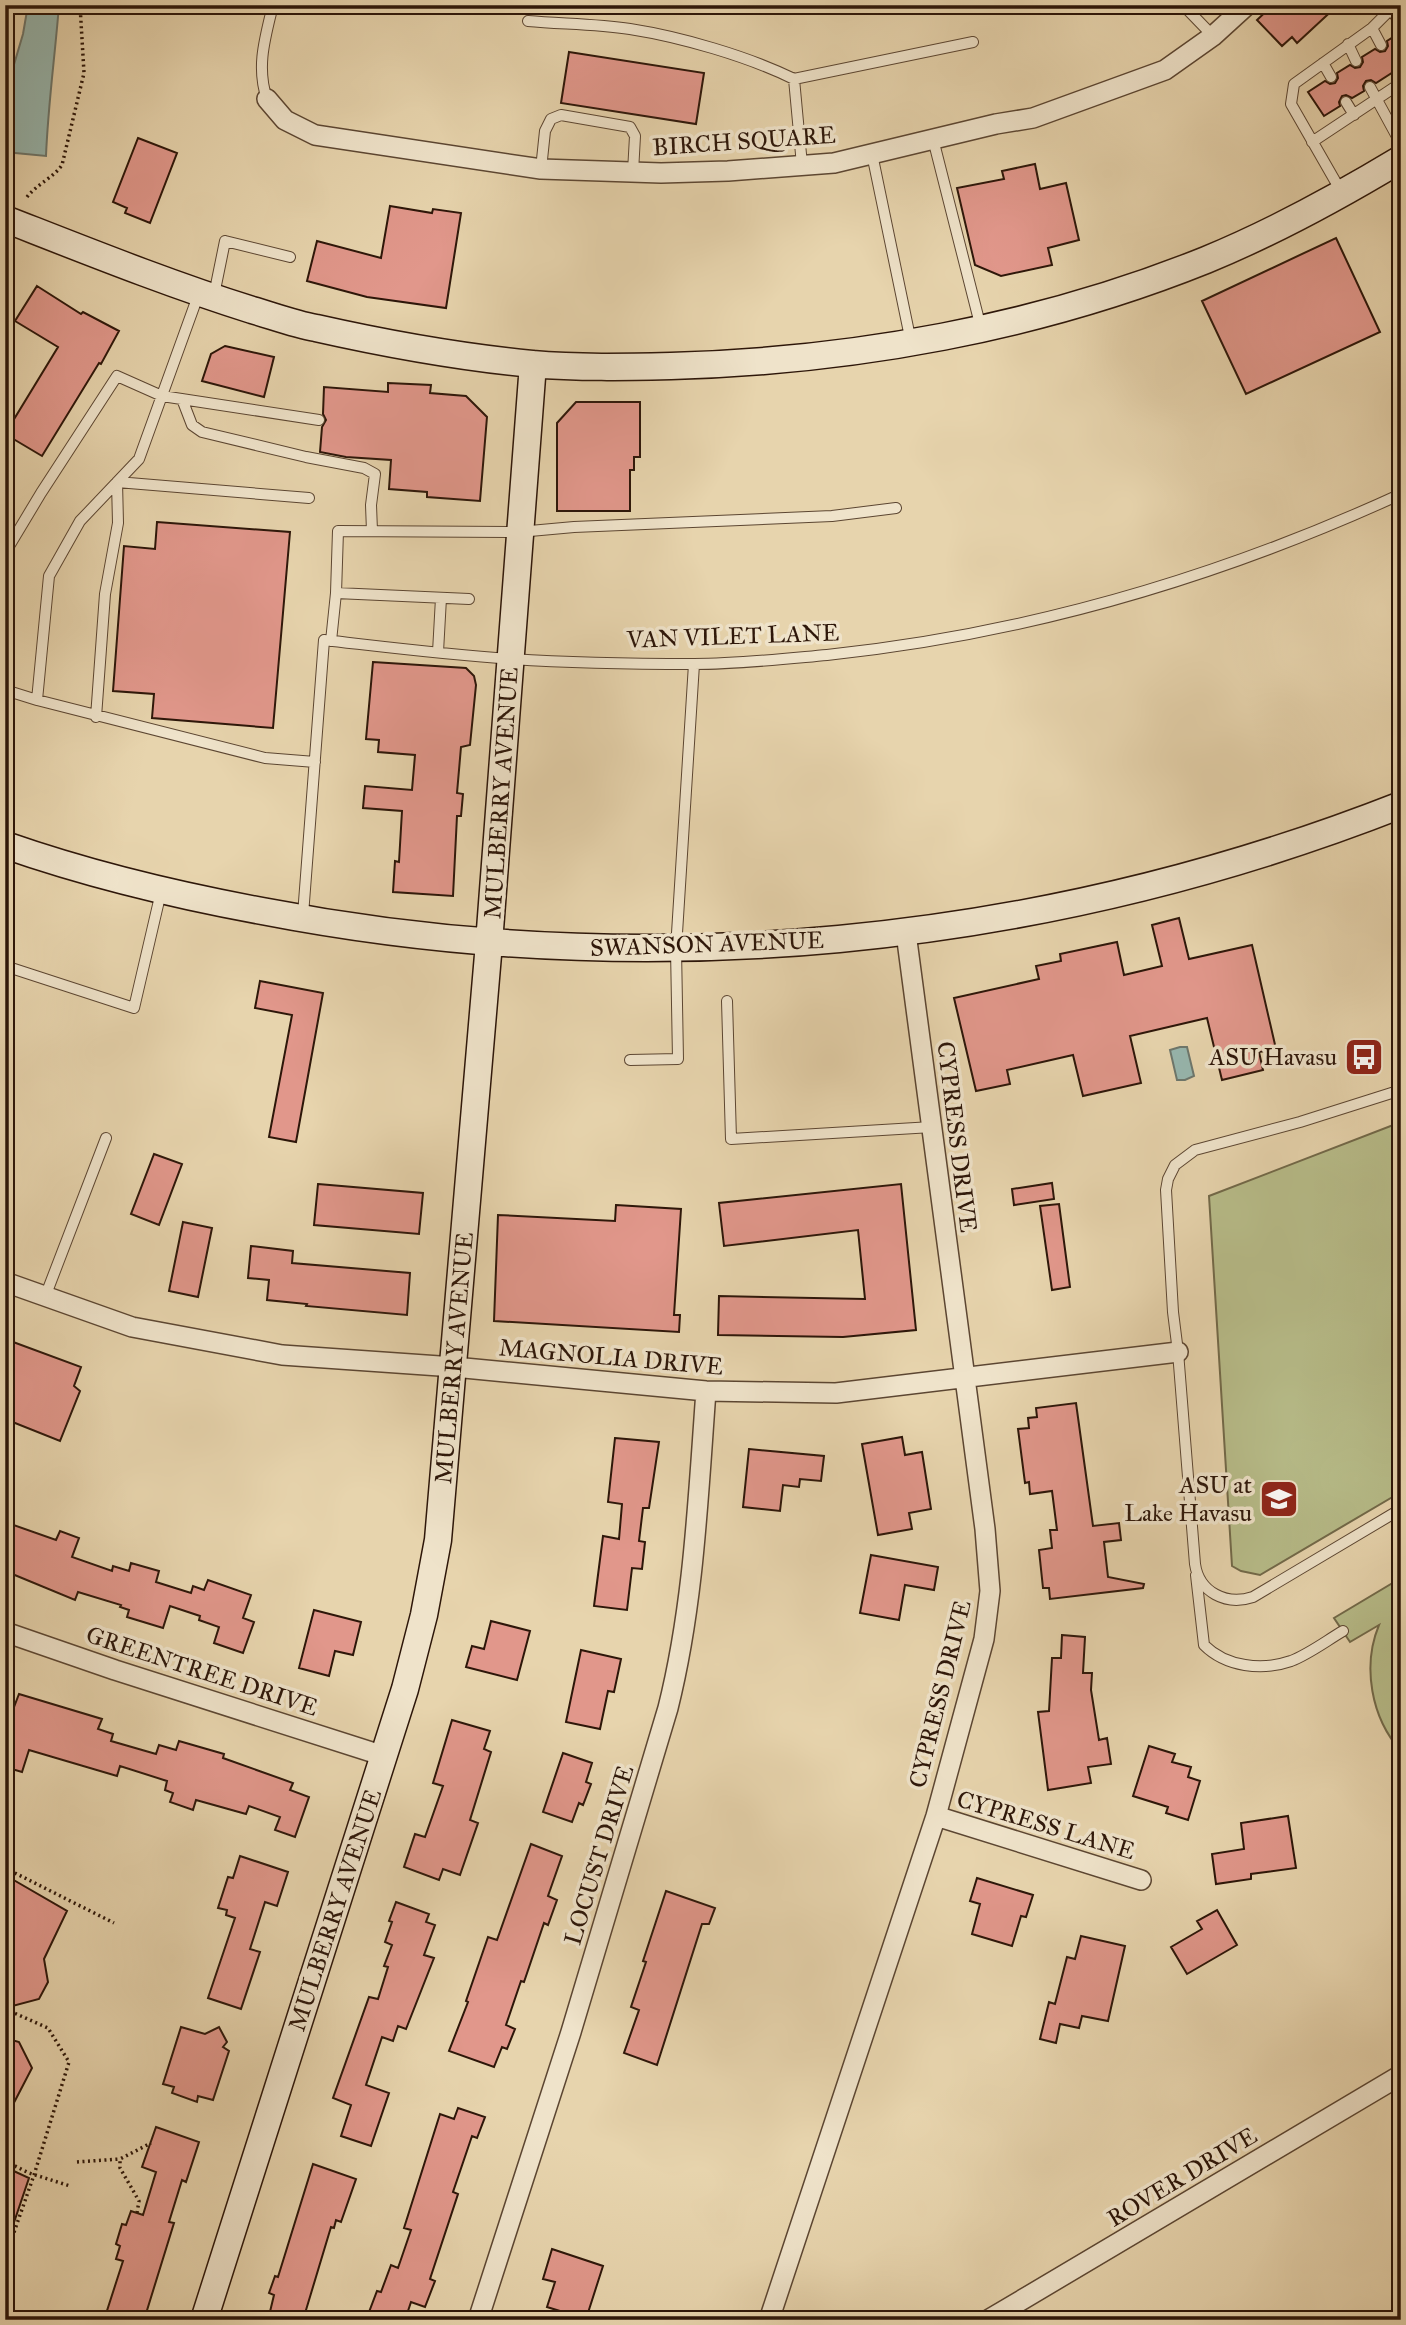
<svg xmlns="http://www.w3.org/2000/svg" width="1406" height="2325" font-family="'IM FELL Great Primer',serif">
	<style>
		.green { fill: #b7bc89; stroke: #726949; stroke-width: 2 }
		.water { fill: #97b7af; stroke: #6d776d; stroke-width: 2 }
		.building { fill: #e1978b; stroke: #2d1609; stroke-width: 2 }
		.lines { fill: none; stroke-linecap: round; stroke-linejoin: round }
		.lane-casing { stroke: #5c4632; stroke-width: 12 }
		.street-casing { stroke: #5c4632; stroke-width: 22 }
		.secondary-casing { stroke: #2d1609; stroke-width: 29 }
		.path { stroke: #2d1609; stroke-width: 3.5; stroke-dasharray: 2 3.5; stroke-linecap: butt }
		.lane { stroke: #efe3ca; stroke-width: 10 }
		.street { stroke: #efe3ca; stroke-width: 19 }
		.secondary { stroke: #efe3ca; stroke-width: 26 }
		.labels { text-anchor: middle; stroke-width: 7; stroke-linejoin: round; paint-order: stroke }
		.street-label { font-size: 24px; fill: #2d1609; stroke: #efe3ca }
		.poi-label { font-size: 24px; fill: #2d1609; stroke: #efe3ca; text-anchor: end }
	</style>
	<rect width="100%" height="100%" fill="#e7d4ad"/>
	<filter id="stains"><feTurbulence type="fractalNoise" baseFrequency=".00286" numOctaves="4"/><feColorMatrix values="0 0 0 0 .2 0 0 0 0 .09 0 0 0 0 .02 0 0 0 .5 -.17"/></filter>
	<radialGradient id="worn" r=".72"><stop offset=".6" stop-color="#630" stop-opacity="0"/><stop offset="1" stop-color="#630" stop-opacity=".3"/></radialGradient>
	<path class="green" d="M1401,1122V1492L1260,1575L1241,1571L1232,1566L1209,1196Z
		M1401,1578V1751C1371,1718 1362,1666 1379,1625L1350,1642L1334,1618Z"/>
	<path class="water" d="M28,5H59C55,56 48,105 46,156L5,152L10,78L23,34Z
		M1180,1047H1187L1194,1076L1185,1080H1177L1170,1050Z"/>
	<path class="building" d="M1273,5H1338L1297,43L1292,37L1282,46L1257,20Z
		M1401,32V67L1376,83L1371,80L1366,81L1363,86L1364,91L1352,98L1346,95L1342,96L1339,102L1340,106L1324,116L1308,92L1325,81L1330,84L1335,83L1338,78L1337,73L1350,65L1355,68L1360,67L1363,62L1362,57L1375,49L1380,52L1385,51L1388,46L1387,41Z
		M569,52L704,73L696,124L561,103Z
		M138,138L177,153L150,223L125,213L127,208L113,202Z
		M1035,164L1040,189L1066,183L1079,240L1048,248L1052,265L1001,276L975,265L957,188L1004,179L1002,171Z
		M390,206L432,213L433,209L461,213L446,308L367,297L307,281L317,241L381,258Z
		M1336,238L1380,332L1246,394L1202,301Z
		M37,286L81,314L83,312L119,331L101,364L99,363L42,456L5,434L58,347L15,321Z
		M225,346L274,357L264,397L202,381L211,354Z
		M388,383L431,385L430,393L466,396L487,417L480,501L427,497V492L389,489L391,460L346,457L320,452L322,427L326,420L323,414L324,387L388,392Z
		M576,402H640V457H634V470H630V511H557V423Z
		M157,522L290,532L273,728L152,718L154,694L113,691L124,546L155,549Z
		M373,662L466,668L474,676L476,685L470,745L461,747L457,793L463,794L461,816H457L453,896L393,892L395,861L399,862L402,811L363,808L365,786L412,790L415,755L378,752L379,740L366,739Z
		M1179,918L1189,959L1252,945L1276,1049L1259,1052L1263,1070L1222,1080L1207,1018L1130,1036L1141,1083L1083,1096L1073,1055L1007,1070L1010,1084L976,1091L954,998L1039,979L1036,966L1061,961L1060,954L1117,942L1124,975L1162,966L1152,925Z
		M260,981L323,993L296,1142L269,1137L292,1015L255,1008Z
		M154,1154L182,1164L159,1225L131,1214Z
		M1052,1183L1054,1199L1014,1205L1012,1189Z
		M318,1184L423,1193L419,1234L314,1225Z
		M901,1184L916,1330L843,1337L718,1335L719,1296L865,1299L858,1230L724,1246L719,1203Z
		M1059,1204L1070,1287L1052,1290L1040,1206Z
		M616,1205L681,1209L674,1315H680L679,1332L494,1321L498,1215L615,1221Z
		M183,1222L212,1228L198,1297L169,1291Z
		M251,1246L293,1251L292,1263L410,1273L407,1315L306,1306L307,1304L267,1300L269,1280L248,1278Z
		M5,1339L81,1367L74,1386L80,1391L60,1441L5,1419Z
		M1076,1403L1093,1526L1119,1523L1121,1540L1104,1542L1108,1577L1144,1584L1143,1588L1050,1599L1049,1588H1043L1039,1550L1052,1548L1050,1530H1057L1052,1491L1030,1494L1029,1482L1025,1483L1018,1429L1029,1428L1028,1418L1037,1417L1036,1408Z
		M902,1437L905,1455L922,1452L931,1509L909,1513L912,1529L878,1535L862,1444Z
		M615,1438L659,1442L649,1508H643L639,1541L645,1542L642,1569L632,1568L627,1610L594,1606L603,1536L619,1539L622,1504L608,1502Z
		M749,1449L824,1456L821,1481L800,1479L799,1487L783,1485L780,1511L743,1507Z
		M5,1522L56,1540L60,1531L79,1538L72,1557L112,1571L113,1566L129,1571L131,1563L159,1571L156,1582L191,1593L193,1586L204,1590L208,1580L251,1595L243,1618L254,1622L243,1653L214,1643L219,1627L199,1620L200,1616L170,1606L163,1628L127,1617L129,1610L120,1607L121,1605L78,1592L75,1600L5,1571Z
		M871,1555L938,1567L934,1590L905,1585L899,1620L860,1613Z
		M314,1610L361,1622L353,1655L335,1651L329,1676L299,1668Z
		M491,1621L530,1631L517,1680L466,1667L472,1646L484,1649Z
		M1062,1635L1085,1637L1083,1673H1092L1091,1690L1099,1740L1107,1738L1111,1764L1088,1767L1091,1783L1048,1790L1038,1712L1049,1711L1052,1658H1061Z
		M581,1650L621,1659L614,1692L608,1691L600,1729L566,1722Z
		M19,1694L102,1719L98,1729L113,1734L111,1741L156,1754L159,1745L176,1750L179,1741L224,1754L223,1758L293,1783L290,1790L309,1797L295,1837L275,1830L280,1817L249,1806L246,1814L196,1800L193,1810L170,1802L173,1793L165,1790L167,1781L120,1766L117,1776L29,1750L22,1772L5,1767V1704L14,1707Z
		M452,1720L490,1731L484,1749L491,1752L470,1820L478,1823L460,1875L443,1869L439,1880L404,1867L415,1834L425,1837L443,1786L433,1783Z
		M1149,1746L1175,1754L1172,1762L1191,1767L1188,1777L1200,1781L1188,1820L1166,1813L1168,1807L1133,1796Z
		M563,1753L592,1763L586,1782L591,1784L583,1805L579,1803L572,1822L543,1812Z
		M1288,1816L1296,1868L1251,1874V1879L1216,1884L1212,1854L1244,1849L1241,1823Z
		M531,1844L562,1856L548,1896L557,1900L548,1925L544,1923L524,1982L521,1981L506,2025L515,2029L507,2049L502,2047L494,2067L449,2051L468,2002L466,2001L488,1937L497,1940Z
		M240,1856L288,1872L277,1906L265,1902L250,1949L260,1952L241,2009L208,1998L235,1918L226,1915L227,1910L218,1908L228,1877L233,1878Z
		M5,1875L67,1911L44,1959L48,1982L39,1999L5,2008Z
		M977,1878L1033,1895L1026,1917L1021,1916L1012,1946L972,1934L980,1904L970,1901Z
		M666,1891L715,1908L709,1924H702L657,2065L624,2053L639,2010L631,2007L646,1962L643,1961Z
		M396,1902L429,1914L426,1922L435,1925L424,1955L434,1958L406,2029L398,2026L393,2041L382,2037L366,2085L389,2093L371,2146L341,2136L351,2105L333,2098L369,1997L378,1999L388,1967L384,1966L392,1945L385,1942L392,1922L389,1921Z
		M1217,1910L1237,1945L1187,1974L1171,1947L1202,1929L1197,1921Z
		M1081,1936L1125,1946L1108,2021L1082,2016L1079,2028L1060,2024L1056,2043L1040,2039L1049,2002L1055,2004L1067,1957L1075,1959Z
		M181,2027L205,2034L219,2027L227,2042L223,2047L229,2051L213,2100L198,2096L197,2102L172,2093L174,2087L163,2084Z
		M5,2038L19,2042L32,2068L5,2120Z
		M458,2108L485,2117L477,2138L472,2136L453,2192L458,2194L430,2279L435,2281L425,2307L411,2302L405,2320H366L377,2291L381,2292L391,2265L398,2268L411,2230L404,2228L440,2114L454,2119Z
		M156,2127L199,2142L186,2182L182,2180L169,2222L174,2223L144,2320H104L123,2261L116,2259L120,2246L116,2244L122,2224L126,2225L131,2211L143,2215L156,2172L142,2167Z
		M313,2164L356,2179L341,2222L336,2220L334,2228L331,2227L303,2320H268L274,2295L269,2293L275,2276L278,2277Z
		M5,2167L29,2178L8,2240L5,2239Z
		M552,2249L603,2266L586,2319L547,2307L555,2282L543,2279Z"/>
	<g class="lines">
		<g class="lane-casing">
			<path id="lane" d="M1183,5L1213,36
				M1391,10L1401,23
				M528,21C561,24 596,24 630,29C681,37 747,56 794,79L973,42
				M1372,28L1381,45
				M1348,44L1356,61
				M1323,63L1331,77
				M794,79L802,165
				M1370,87L1401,144
				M267,99C256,67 265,38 273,5
				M1346,102L1354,115
				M933,139L981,328
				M1312,142L1401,83
				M872,154L911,342
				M541,169L545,131L551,119L561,115L630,127L635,136L633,172
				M1342,193L1291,104L1294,84L1372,28L1395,5
				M214,295L225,241L290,257
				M182,399L192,425L202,432L306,457L364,468L375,474L371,505L372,531
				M5,553L41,493L117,376L162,396L319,420
				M5,595V643
				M469,599L336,593L338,531L519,532L574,527L832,516L896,508
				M331,641L336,593
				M438,652L441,598
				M5,690L37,700L49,576L80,521L139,459L199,293
				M37,700L265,758L315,762
				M96,717L105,594L118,523L117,482L309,498
				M303,915L324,640C386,647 449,655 512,659C572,663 634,664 694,664C739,664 783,659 827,655C1027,634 1218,578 1401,494
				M5,966L134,1008L161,892
				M727,1001L731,1139L932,1127
				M630,1060L678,1059L676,949L694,664
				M1401,1090L1300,1122L1195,1150L1175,1165L1168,1179L1166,1190L1173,1312L1178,1352L1195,1564C1199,1592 1226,1606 1253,1597L1401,1509
				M45,1297L106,1138
				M1196,1575L1204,1645C1226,1667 1262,1671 1291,1661C1309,1654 1326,1641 1343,1631"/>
		</g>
		<g class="street-casing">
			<path id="street" d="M267,99L285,120L315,135L541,169L661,173L728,171L834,163L996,124L1033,118L1165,70L1213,36L1247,5
				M5,1282L132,1327L282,1355L454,1367L706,1391L836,1393L1178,1352
				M5,1632L115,1670L384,1756
				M936,1816L1141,1880
				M478,2320L571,2032L668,1708C694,1604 698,1498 706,1391
				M769,2320L936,1816L984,1639L990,1591L985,1529L906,933
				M988,2320L1401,2075"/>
		</g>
		<g class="secondary-casing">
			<path id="secondary" d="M5,219C87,251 169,284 252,310C273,316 294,324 316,328C387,344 460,357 532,364C578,368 625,367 671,366C853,361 1037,328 1206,260C1274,232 1338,197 1401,159
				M5,845C88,874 175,895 262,911C644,985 1039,947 1401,805
				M204,2320L405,1689L424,1615L438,1540L489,943L533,364"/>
		</g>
		<path class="path" d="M27,197C37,184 53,178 62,165L84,73L80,5
			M5,251H6
			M5,1868L114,1923
			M5,2009L48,2028L69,2062L34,2175L5,2258
			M5,2161L29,2173L70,2186
			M77,2162L120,2159
			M137,2213L139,2201L120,2168V2159L151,2143
			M5,2309L27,2316"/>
		<use href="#lane" class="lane"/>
		<use href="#street" class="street"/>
		<use href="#secondary" class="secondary"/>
	</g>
	<defs>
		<g id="bus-square" transform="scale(2.0125)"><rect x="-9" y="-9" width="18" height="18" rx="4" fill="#8f2418" stroke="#efe3ca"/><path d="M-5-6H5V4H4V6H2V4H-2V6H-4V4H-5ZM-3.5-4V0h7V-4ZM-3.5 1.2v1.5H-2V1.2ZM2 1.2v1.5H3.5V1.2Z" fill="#fff"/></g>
		<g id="university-square" transform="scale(2.0125)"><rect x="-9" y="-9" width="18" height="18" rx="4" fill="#8f2418" stroke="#efe3ca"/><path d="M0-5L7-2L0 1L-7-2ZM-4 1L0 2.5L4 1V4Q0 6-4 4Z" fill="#fff"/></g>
	</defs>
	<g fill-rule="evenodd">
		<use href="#bus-square" x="1364" y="1057"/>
		<use href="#university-square" x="1279" y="1499"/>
	</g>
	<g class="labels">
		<g class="street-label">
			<text transform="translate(744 141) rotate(-4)" y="8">BIRCH SQUARE</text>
			<text transform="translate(733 636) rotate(-2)" y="8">VAN VILET LANE</text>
			<text transform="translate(501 793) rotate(-86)" y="8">MULBERRY AVENUE</text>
			<text transform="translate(707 944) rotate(-2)" y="8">SWANSON AVENUE</text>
			<text transform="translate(957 1137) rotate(83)" y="8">CYPRESS DRIVE</text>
			<text transform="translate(611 1357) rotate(5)" y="8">MAGNOLIA DRIVE</text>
			<text transform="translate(454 1358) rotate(-85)" y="8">MULBERRY AVENUE</text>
			<text transform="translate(202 1671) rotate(18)" y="8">GREENTREE DRIVE</text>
			<text transform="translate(940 1694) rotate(-76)" y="8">CYPRESS DRIVE</text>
			<text transform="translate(1046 1825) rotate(17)" y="8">CYPRESS LANE</text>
			<text transform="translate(599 1855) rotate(-73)" y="8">LOCUST DRIVE</text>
			<text transform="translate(335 1910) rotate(-72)" y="8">MULBERRY AVENUE</text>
			<text transform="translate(1182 2177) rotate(-31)" y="8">ROVER DRIVE</text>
		</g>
		<g class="poi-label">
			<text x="1337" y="1065">ASU Havasu</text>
			<text x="1252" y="1493">ASU at<tspan x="1252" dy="28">Lake Havasu</tspan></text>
		</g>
	</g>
	<rect width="1406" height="2325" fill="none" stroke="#e7d4ad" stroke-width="28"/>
	<rect x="7" y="7" width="1392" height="2311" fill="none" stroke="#2d1609" stroke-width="3.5"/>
	<rect x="14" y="14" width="1378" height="2297" fill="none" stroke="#2d1609" stroke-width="2"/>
	<rect width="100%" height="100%" filter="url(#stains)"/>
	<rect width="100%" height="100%" fill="url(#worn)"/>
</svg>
